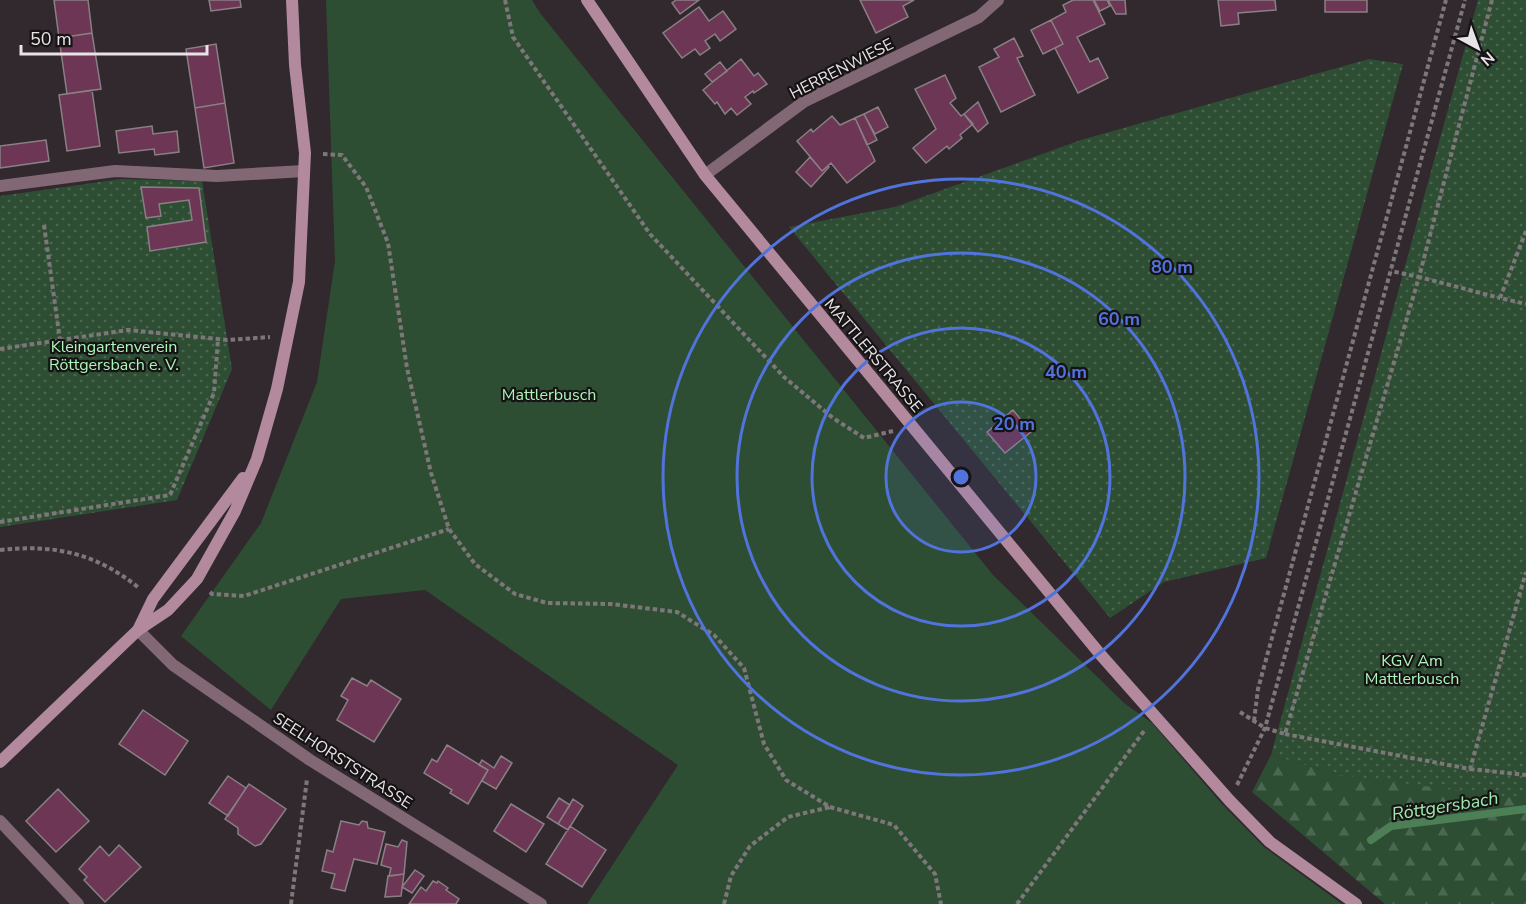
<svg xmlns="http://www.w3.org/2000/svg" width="1526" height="904" font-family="'Nunito Sans',sans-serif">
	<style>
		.forest { fill: url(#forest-firs) }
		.park { fill: #2e4e34 }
		.garden { fill: url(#garden-dots) }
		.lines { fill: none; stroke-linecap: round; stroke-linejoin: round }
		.stream { stroke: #4c7f55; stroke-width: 8 }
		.building { fill: #6c3654; stroke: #898085; stroke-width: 1.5 }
		.path { stroke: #7e777a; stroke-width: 4; stroke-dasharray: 4.5 3; stroke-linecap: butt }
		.lane { stroke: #826875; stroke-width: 12 }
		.street { stroke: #826875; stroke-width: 12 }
		.secondary { stroke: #b3899e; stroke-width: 12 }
		.ring { fill: none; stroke: #5073dc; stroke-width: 3 }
		.labels { text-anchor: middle; stroke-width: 4.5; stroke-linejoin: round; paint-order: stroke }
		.street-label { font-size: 16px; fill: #e8e3e6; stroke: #161315 }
		.park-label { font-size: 16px; fill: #abf8b8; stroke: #161315 }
		.water-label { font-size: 18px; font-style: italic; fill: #9eeaaa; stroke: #161315 }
		.centre { fill: #5073dc; stroke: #161315; stroke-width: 3 }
		.ring-label { font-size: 18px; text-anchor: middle; font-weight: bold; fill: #5073dc; stroke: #161315; stroke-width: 4.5; stroke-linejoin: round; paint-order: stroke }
	</style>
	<defs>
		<pattern id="forest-firs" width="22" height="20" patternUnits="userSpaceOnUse" patternTransform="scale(1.5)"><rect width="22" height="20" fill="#2e4e34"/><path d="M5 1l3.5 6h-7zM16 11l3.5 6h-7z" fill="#4c6751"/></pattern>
		<pattern id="garden-dots" width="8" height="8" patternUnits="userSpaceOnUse" patternTransform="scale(1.5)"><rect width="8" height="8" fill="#2e4e34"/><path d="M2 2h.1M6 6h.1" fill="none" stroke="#4c6751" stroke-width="1.8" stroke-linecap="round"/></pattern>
	</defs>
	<rect width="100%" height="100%" fill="#31292d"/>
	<path class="forest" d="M1271,755L1341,775L1526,798V904H1385L1252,792Z"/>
	<path class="park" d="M326,0H532L540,13L993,575L1124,703L1152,723L1221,803L1264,847L1342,904H587L678,765L425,590L341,599L271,710L181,636L261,523L317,382L335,261Z"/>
	<path class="garden" d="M1478,0H1526V798L1522,799L1341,775L1271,755Z
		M1369,59L1403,64L1266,558L1164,582L1110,618L789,227L895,207L1081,140Z
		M121,179L202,181L232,369L177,500L0,527V196Z"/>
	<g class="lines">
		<path class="stream" d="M1371,840L1391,826L1526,809"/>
	</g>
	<path class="building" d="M54,0H88L92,33L59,38Z
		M209,0H240L241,7L211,11Z
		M676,0H699L680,14L672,3Z
		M860,0H914L903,6L908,17L876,33Z
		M1073,0H1093L1105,24L1077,37L1090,62L1098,58L1108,78L1078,93L1055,48L1063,44L1051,20L1066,12L1063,5Z
		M1094,0H1107L1110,6L1100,11Z
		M1108,0H1125L1126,14H1116Z
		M1218,0H1275L1276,10L1238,13L1239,24L1221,26Z
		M1325,0H1367V12H1325Z
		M699,7L709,21L723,11L736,29L720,41L715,34L705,41L710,48L700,55L695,49L682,58L663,33Z
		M1051,20L1063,44L1043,54L1031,30Z
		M92,33L101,89L67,94L59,38Z
		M1014,38L1023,56L1017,58L1035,95L1001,112L979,67L999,57L994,49Z
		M216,44L225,103L195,108L186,49Z
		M741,59L754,76L758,73L767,84L754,93L753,91L745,97L751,104L737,115L731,108L725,114L717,102L715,104L703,90Z
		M720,62L727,71L712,82L705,74Z
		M945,75L956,98L950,103L961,116L964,114L973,124L960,135L962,138L949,149L947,146L926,163L913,148L936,129L915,89Z
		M92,90L100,146L67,151L59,95Z
		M978,102L988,123L978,132L964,114Z
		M225,103L234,163L204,168L195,108Z
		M878,107L888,127L875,134L864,114Z
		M864,114L877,140L867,145L855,118Z
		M832,116L840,125L855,118L875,161L847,183L831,163L822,171L797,141L811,129L813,132Z
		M152,126L153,134L177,131L179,152L155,155L154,149L119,153L116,131Z
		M46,140L49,161L0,168V146Z
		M810,157L822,171L828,166L829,167L811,187L796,172Z
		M141,187L199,188L206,242L150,251L147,227L192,220L189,200L159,204L161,216L146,218Z
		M1013,410L1031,432L1005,453L987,432Z
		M352,678L367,686L371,680L401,699L374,742L337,720L348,700L341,696Z
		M143,710L188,741L165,775L119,744Z
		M447,745L488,770L468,804L450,793L452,790L424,773L432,759L437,762Z
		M501,756L512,763L496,789L482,781L488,770L479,765L482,760L494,768Z
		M228,776L246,788L228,816L209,803Z
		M249,784L286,809L261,844L255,846L238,834V828L225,819Z
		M58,789L89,821L56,852L26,821Z
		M559,798L570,805L558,824L547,817Z
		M573,799L583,806L568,830L558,824Z
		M511,804L544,824L526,852L494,831Z
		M341,821L359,825L362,821L367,822L368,828L385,832L377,864L354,859L345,891L331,888L335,874L322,871L327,850L333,852Z
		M570,826L606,850L582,887L546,864Z
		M402,840L407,842L404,874L389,876L391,868L381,865L386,844L398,847Z
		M119,845L141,867L105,902L84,880L87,877L79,869L100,846L109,856Z
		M415,870L424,876L412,893L402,887Z
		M404,874L401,896L385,897L388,876Z
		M433,881L437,883L438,881L448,888L446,890L459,899L456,904H409L421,887L426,891Z"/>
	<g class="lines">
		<path class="path" d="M505,0L513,37L650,234L784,377L833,418L864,438L893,431
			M1492,0L1419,277L1500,298
			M323,154L342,155L366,187L388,243L407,368L431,473L449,529L475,564L515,594L547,603L611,604L677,612L714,635L744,668L764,744L786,780L830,807L894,825L935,874L941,904
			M44,225L60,340
			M1526,231L1500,298L1526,304
			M0,349L128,330L227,340L270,337
			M0,522L170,495L214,393L218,339
			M0,550C54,544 96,553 139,588
			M210,592L212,594L244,596L449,529
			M1240,712L1265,728L1285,734L1419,277L1391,271
			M1254,721L1258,689L1446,0
			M1285,734L1470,769L1526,572
			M1470,769L1526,775
			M1237,785L1265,728L1465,0
			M291,904L307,779
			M724,904L731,876L750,846L788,817L830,807
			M1017,904L1144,731"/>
		<path class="lane" d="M0,186L115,171L217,176L304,171
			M0,821L78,904"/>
		<path class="street" d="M705,175L805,101L979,17L998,0
			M138,630L173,665L310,760L541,904"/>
		<path class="secondary" d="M587,0L705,175L1100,654L1230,801L1270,842L1356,904
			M139,628L153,599L243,478
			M0,762L138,630L168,610L197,579L235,511L257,459L277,389L299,282L305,153L295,65L292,0"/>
	</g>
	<circle cx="961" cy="477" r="75" fill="#5073dc" fill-opacity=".12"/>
	<g class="ring">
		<circle cx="961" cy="477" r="75"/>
		<circle cx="961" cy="477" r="149"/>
		<circle cx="961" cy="477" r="224"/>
		<circle cx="961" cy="477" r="298"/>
	</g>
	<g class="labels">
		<g class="street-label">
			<text transform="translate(841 68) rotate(-27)" y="6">HERRENWIESE</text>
			<text transform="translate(874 355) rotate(50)" y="6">MATTLERSTRASSE</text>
			<text transform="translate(343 760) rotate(33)" y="6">SEELHORSTSTRASSE</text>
		</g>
		<g class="park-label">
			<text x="114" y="352">Kleingartenverein<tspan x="114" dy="18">Röttgersbach e. V.</tspan></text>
			<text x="549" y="400">Mattlerbusch</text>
			<text x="1412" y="666">KGV Am<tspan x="1412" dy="18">Mattlerbusch</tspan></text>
		</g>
		<g class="water-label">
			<text transform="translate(1445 806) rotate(-9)" y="6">Röttgersbach</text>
		</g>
	</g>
	<circle cx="961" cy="477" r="9" class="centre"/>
	<g class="ring-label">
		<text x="1172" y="273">80 m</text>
		<text x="1119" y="325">60 m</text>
		<text x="1066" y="378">40 m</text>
		<text x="1014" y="430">20 m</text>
	</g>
	<g transform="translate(1478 48) rotate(139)" stroke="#161315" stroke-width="4.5" paint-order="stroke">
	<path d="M0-4.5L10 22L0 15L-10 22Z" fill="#e8e3e6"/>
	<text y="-9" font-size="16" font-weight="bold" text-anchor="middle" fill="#e8e3e6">N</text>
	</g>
	<path d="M21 45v9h186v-9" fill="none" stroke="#e8e3e6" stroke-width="3"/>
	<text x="30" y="45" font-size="18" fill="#e8e3e6" stroke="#161315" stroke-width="4.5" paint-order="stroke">50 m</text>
</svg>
